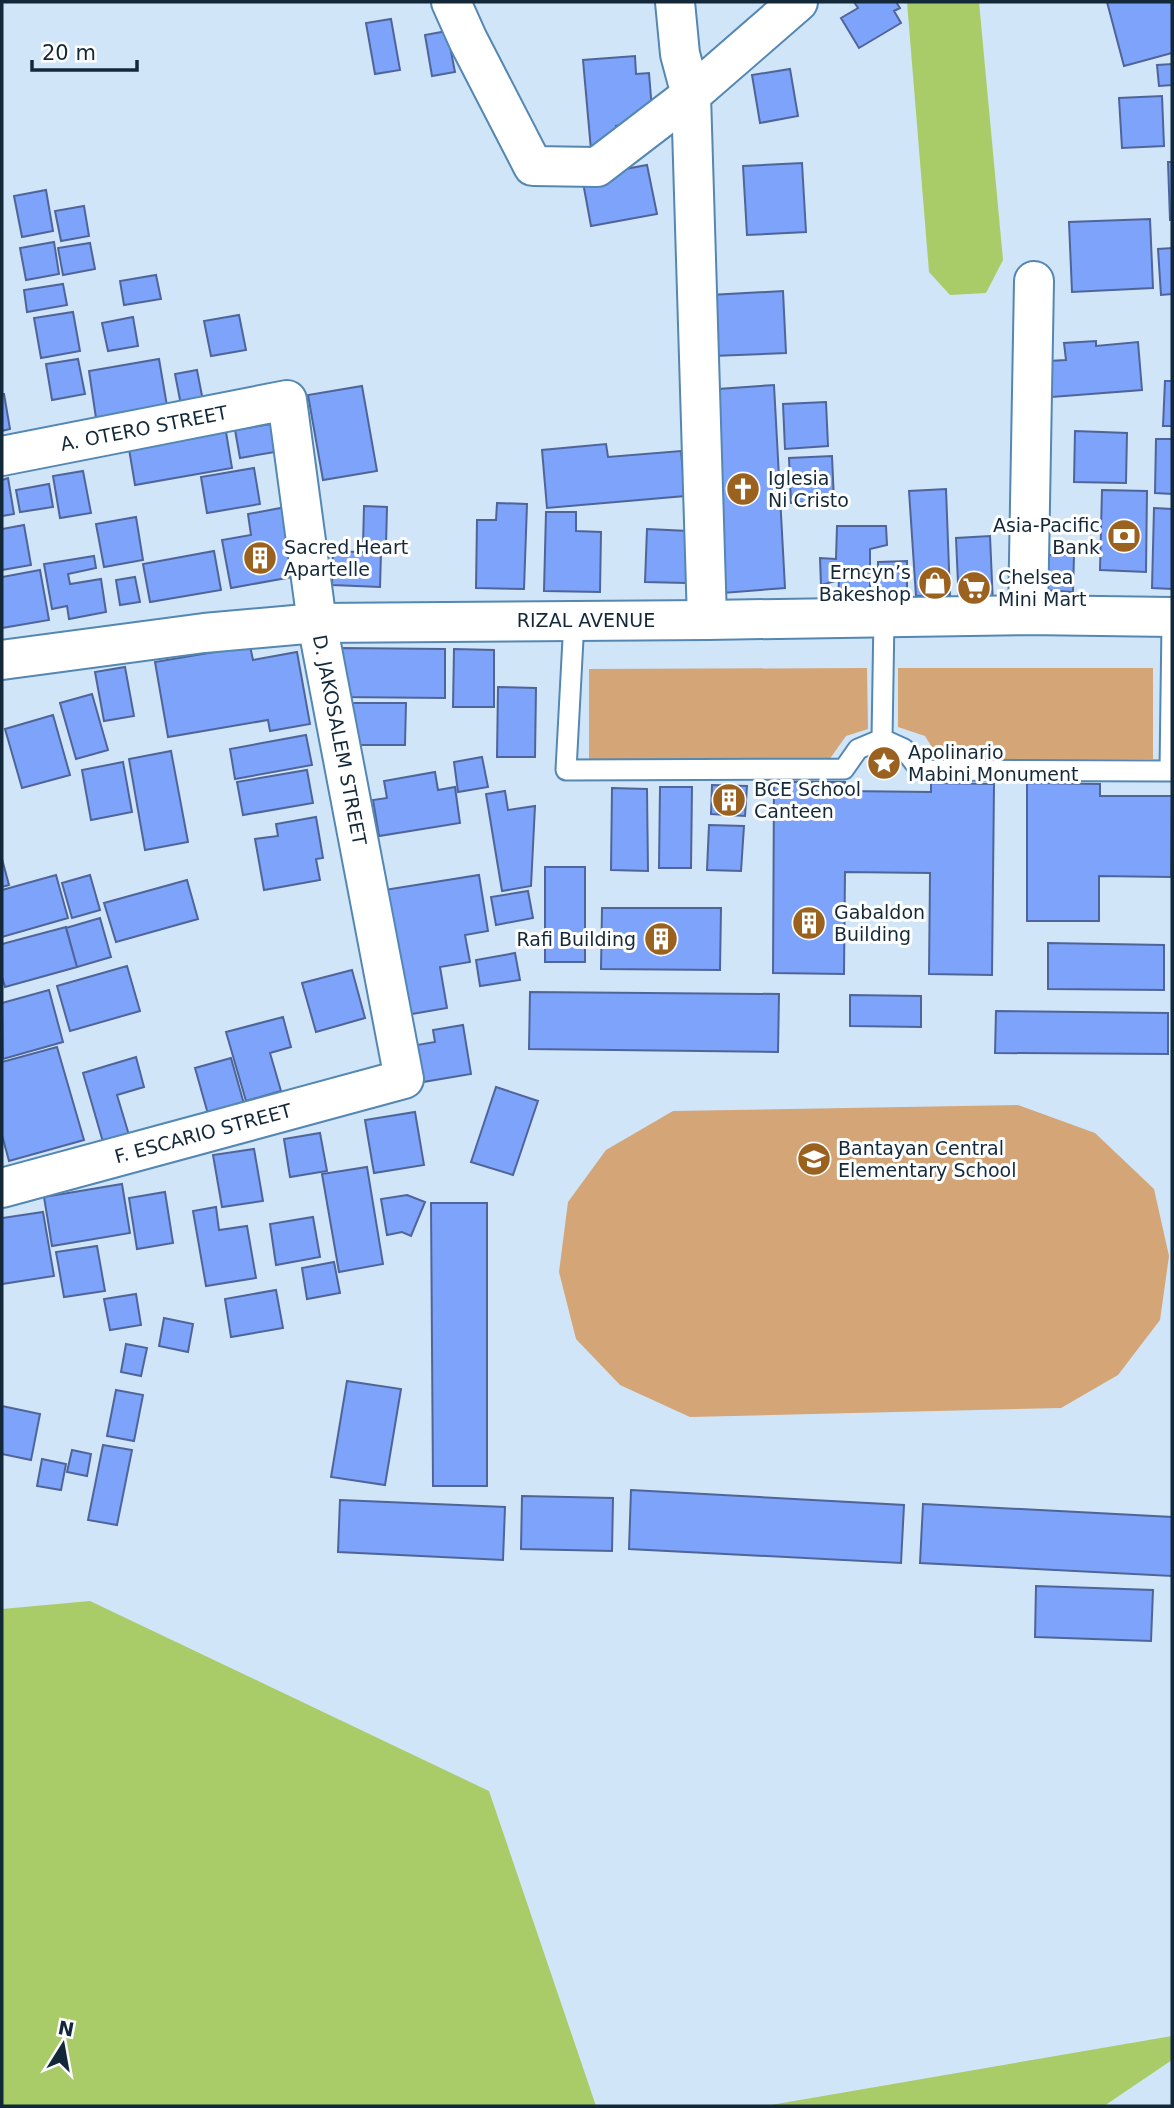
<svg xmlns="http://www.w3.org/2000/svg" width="1174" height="2108" font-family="'DejaVu Sans',sans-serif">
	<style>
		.green { fill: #d4a576 }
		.water { fill: #a9cc68 }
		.building { fill: #7ea3fb; stroke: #4f6599; stroke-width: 2 }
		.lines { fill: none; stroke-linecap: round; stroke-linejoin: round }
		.lane-casing { stroke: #5487b2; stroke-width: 23 }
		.street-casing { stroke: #5487b2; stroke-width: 42 }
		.secondary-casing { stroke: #5487b2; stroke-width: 42 }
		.lane { stroke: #fff; stroke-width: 19 }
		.street { stroke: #fff; stroke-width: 38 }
		.secondary { stroke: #fff; stroke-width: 38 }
		.labels { text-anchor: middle; stroke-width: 6; stroke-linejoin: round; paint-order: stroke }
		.street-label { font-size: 19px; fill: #13293a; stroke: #fff }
		.poi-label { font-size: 19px; fill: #13293a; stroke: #fff; text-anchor: start }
	</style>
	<rect width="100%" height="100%" fill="#d0e5f8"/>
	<path class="green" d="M867,668L868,729L846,736L829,760H589V669Z
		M898,668H1153V759L940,760L925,736L898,727Z
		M1018,1105L1095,1133L1154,1189L1169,1256L1160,1320L1118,1375L1061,1408L690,1417L620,1385L576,1339L559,1272L568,1202L606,1150L673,1111Z"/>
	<path class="water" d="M907,2H979L1003,260L986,293L950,295L929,272Z
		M90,1601L489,1791L596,2106H2V1609Z
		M1172,2036V2060L1104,2106H765Z"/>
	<path class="building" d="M854,2H896L900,8L894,11L901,23L859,48L841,18L858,8Z
		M1107,2H1172V53L1124,66Z
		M391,19L400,70L375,74L366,23Z
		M447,31L455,72L432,76L425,35Z
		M635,56L636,74L649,73L653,122L616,126L618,147L591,150L583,60Z
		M1172,64V85L1159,86L1157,65Z
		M790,69L798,116L760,123L752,75Z
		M1162,96L1164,146L1122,148L1119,98Z
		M1168,162H1172V220H1170Z
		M802,163L806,232L747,235L743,166Z
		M647,165L657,214L591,226L582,177Z
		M46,190L53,231L22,237L14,196Z
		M84,206L89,236L61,241L55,211Z
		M1150,219L1153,288L1072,292L1069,222Z
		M54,242L59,274L26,280L20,248Z
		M90,243L95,269L63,275L58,248Z
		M1172,248V294L1161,295L1158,249Z
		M156,275L161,299L124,305L120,281Z
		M63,284L67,305L27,312L24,290Z
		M783,291L786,353L713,356L710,295Z
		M73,312L80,351L41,358L34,318Z
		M239,315L246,350L211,356L204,321Z
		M133,317L138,346L108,351L102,323Z
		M1096,341V346L1138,342L1142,390L1052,397L1049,361L1066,360L1064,343Z
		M78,359L85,394L52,400L46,364Z
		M159,359L167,406L96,418L89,371Z
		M197,370L203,401L181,405L175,374Z
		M1165,381H1172V426H1163Z
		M774,385L785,588L710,594L704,390Z
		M362,386L377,471L323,480L308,395Z
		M2,394H4L10,429L2,431Z
		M826,402L828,446L785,449L783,404Z
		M277,423L281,451L240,458L235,430Z
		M1075,431L1127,433L1126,483L1074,482Z
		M226,432L232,468L135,485L129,449Z
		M1156,439H1172V494L1155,493Z
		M606,444L608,457L681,451L685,496L547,508L542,450Z
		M832,456L834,501L791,503L789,458Z
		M254,468L260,504L207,513L201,477Z
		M83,471L91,513L60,518L53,476Z
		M8,478L14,514L2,516V480Z
		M49,484L53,507L20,512L16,490Z
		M946,489L950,595L916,596L909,491Z
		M1102,490L1147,491L1146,572L1100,570Z
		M497,503L527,504L524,589L476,588L477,520H496Z
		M364,506L387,507L386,546L363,545Z
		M286,507L298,576L231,588L222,540L251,535L248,514Z
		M1154,508L1172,509V589L1152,588Z
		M546,512H576V531L601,532L600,592L544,591Z
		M136,517L143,560L104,567L96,524Z
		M24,525L31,565L2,570V529Z
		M837,526H886L887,545L870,549V598L838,600L839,580L821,585L820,558L836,559Z
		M647,529L688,531L686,583L645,582Z
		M990,536L993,604L959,606L956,538Z
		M214,551L221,590L150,602L143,564Z
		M333,551L381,553L380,587L332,585Z
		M1044,555H1074L1073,592L1043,590Z
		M94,556L96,568L68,574L70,584L101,579L106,612L69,619L67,606L52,609L44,564Z
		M907,561V594L878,596V562Z
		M40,570L49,620L2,628V577Z
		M135,577L140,602L120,605L116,580Z
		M250,646L253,660L297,652L310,724L270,731L268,720L168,737L155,662Z
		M340,648L445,649V698L339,697Z
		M454,649L494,650V707H453Z
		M125,667L134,716L104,721L95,672Z
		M498,687L536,688L535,757H497Z
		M92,694L108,750L76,759L60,703Z
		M348,703H406L405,745H347Z
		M53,715L70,775L22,788L5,729Z
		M306,735L312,765L235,779L230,749Z
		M171,751L188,842L145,850L129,759Z
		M482,757L488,787L458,792L454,762Z
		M123,762L132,812L91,820L82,770Z
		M307,770L313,803L243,815L237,782Z
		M435,772L438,790L455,787L460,823L379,836L373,800L387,798L384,781Z
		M774,782H845V791L931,792V783L994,784L992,975L929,974L930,873L845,872L844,974L773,973Z
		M1027,783L1100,784V796H1172L1171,877L1099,876V921H1027Z
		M712,785L747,786L745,816L711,814Z
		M660,787H692L691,868H659Z
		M612,788L647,789L648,871L611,870Z
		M505,791L508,810L535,806L531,886L502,891L486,794Z
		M316,817L323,858L316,859L320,880L264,890L255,839L278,836L276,824Z
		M709,825L744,826L741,871L707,870Z
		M2,859L9,885L2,887Z
		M545,867H585V962H545Z
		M56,875L68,918L2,937V890Z
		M90,875L100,910L72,918L62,883Z
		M479,875L488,931L465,935L470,962L440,967L447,1008L400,1016L378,891Z
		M187,880L198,919L116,942L104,903Z
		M528,891L533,918L496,925L491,897Z
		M602,908H721L720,970L601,969Z
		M100,918L111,957L77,967L66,928Z
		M66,927L77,967L5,987L2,977V944Z
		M1048,943L1164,945V990L1048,989Z
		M515,953L520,980L480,986L476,960Z
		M127,966L140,1011L70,1031L57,986Z
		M352,970L365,1018L316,1032L302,983Z
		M49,990L63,1042L3,1059L2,1003Z
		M530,992L779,994L778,1052L529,1049Z
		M850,995L921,996V1027L850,1026Z
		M996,1011L1168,1013V1054L995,1053Z
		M283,1017L291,1047L270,1053L281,1091L246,1101L226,1032Z
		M463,1025L471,1074L417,1083L411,1046L435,1042L433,1030Z
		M57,1047L84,1140L9,1161L2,1135V1062Z
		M136,1057L144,1087L117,1095L129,1135L103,1142L83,1073Z
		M231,1058L244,1104L208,1114L195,1068Z
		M496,1087L538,1101L513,1175L471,1162Z
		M415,1112L424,1165L374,1173L365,1120Z
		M320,1133L327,1171L290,1177L284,1139Z
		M254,1149L263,1201L222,1207L213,1155Z
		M367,1167L383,1264L339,1272L322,1174Z
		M122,1184L130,1233L52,1246L44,1197Z
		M165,1192L173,1243L137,1249L129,1198Z
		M407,1195L425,1202L411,1236L402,1232L387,1235L381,1199Z
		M431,1203H487V1486H433Z
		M216,1207L219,1230L247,1226L256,1278L206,1286L193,1211Z
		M43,1212L54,1276L2,1284V1218Z
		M313,1217L320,1257L276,1265L270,1224Z
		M97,1246L105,1291L64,1297L56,1252Z
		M334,1262L340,1293L307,1299L302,1268Z
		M276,1290L283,1328L231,1337L225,1299Z
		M136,1294L141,1325L110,1330L104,1299Z
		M164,1318L193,1324L188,1352L159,1346Z
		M126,1344L147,1348L141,1376L121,1372Z
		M347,1381L401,1389L385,1485L331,1477Z
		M116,1390L143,1395L134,1441L107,1436Z
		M2,1406L40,1414L31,1460L2,1454Z
		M103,1445L132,1450L117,1525L88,1520Z
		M72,1450L91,1454L87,1476L67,1472Z
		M42,1459L66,1464L61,1490L37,1486Z
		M631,1490L904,1505L901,1563L629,1549Z
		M522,1496L613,1498L612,1551L521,1549Z
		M340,1500L505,1507L503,1560L338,1552Z
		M923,1504L1172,1517V1576L920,1563Z
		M1036,1586L1153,1590L1151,1641L1035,1637Z"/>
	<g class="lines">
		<g class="lane-casing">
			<path id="lane" d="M574,620L566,770L844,769L858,749L882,739L904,749L920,770L1170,771L1172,623
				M882,739L884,617"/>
		</g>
		<g class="street-casing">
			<path id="street" d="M451,2L468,40L533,166L597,167L691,95
				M675,2L680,54L691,95L798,2
				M691,95L707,620
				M2,456L287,400L317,623L404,1079L2,1188
				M1028,615L1034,281"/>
		</g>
		<g class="secondary-casing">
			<path id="secondary" d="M2,660L204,633L317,623L707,620L1028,615L1172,617"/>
		</g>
		<use href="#lane" class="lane"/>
		<use href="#street" class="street"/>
		<use href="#secondary" class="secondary"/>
	</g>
	<defs>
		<g id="church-disc" transform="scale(1.75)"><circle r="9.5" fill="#9b621f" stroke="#fff"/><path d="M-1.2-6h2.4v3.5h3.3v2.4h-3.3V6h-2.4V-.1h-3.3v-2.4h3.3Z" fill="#fff"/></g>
		<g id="bank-disc" transform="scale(1.75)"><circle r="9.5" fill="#9b621f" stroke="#fff"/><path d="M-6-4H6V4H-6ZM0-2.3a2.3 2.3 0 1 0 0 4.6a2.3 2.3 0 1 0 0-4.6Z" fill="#fff"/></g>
		<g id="building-disc" transform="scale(1.75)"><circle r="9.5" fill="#9b621f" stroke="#fff"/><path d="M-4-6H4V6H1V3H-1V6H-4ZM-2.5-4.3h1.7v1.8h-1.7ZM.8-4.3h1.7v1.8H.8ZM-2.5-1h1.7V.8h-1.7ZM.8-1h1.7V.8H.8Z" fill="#fff"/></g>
		<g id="shop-disc" transform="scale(1.75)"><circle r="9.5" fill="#9b621f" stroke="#fff"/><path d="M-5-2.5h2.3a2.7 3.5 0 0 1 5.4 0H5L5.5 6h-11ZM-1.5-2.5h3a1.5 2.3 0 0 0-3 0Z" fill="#fff"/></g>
		<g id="supermarket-disc" transform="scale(1.75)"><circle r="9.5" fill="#9b621f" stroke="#fff"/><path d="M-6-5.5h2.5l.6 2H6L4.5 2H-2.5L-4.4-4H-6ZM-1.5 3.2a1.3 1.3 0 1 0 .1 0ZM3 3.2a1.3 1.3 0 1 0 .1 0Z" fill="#fff"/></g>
		<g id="sight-disc" transform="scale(1.75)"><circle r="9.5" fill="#9b621f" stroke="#fff"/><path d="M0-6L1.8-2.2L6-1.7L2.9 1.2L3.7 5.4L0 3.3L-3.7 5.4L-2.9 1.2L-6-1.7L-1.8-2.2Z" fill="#fff"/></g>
		<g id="school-disc" transform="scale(1.75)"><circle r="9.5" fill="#9b621f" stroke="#fff"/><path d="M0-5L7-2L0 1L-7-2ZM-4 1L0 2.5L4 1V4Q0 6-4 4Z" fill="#fff"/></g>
	</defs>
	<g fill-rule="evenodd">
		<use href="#church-disc" x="743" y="489"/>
		<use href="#bank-disc" x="1124" y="536"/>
		<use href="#building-disc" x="260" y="558"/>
		<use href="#shop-disc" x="935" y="583"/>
		<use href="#supermarket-disc" x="974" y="588"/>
		<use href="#sight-disc" x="884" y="763"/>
		<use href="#building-disc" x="729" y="800"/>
		<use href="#building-disc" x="809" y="923"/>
		<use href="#building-disc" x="661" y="939"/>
		<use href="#school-disc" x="814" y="1159"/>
	</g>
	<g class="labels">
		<g class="street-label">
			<text transform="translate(144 428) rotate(-11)" y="7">A. OTERO STREET</text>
			<text x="586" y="627">RIZAL AVENUE</text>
			<text transform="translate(340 740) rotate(79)" y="7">D. JAKOSALEM STREET</text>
			<text transform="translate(203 1133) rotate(-15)" y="7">F. ESCARIO STREET</text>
		</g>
		<g class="poi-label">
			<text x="768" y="485">Iglesia<tspan x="768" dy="22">Ni Cristo</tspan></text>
			<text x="1100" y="532" text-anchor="end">Asia-Pacific<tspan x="1100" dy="22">Bank</tspan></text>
			<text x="284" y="554">Sacred Heart<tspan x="284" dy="22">Apartelle</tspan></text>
			<text x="911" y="579" text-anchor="end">Erncyn’s<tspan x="911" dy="22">Bakeshop</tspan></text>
			<text x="998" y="584">Chelsea<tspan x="998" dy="22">Mini Mart</tspan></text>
			<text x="908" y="759">Apolinario<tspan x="908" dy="22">Mabini Monument</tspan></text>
			<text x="754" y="796">BCE School<tspan x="754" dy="22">Canteen</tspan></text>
			<text x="834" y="919">Gabaldon<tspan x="834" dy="22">Building</tspan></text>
			<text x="636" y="946" text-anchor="end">Rafi Building</text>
			<text x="838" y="1155">Bantayan Central<tspan x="838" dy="22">Elementary School</tspan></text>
		</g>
	</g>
	<rect width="1174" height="2108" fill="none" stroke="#13293a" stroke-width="7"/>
	<g transform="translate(63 2045) rotate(11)" stroke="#ffffff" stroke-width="5" paint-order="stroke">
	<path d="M0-5L12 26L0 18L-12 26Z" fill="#13293a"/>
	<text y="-10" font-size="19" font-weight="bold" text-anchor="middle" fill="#13293a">N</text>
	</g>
	<path d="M32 60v10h105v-10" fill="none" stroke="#13293a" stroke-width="3.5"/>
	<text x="42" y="60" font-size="21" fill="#13293a" stroke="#ffffff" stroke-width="5" paint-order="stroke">20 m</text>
</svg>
